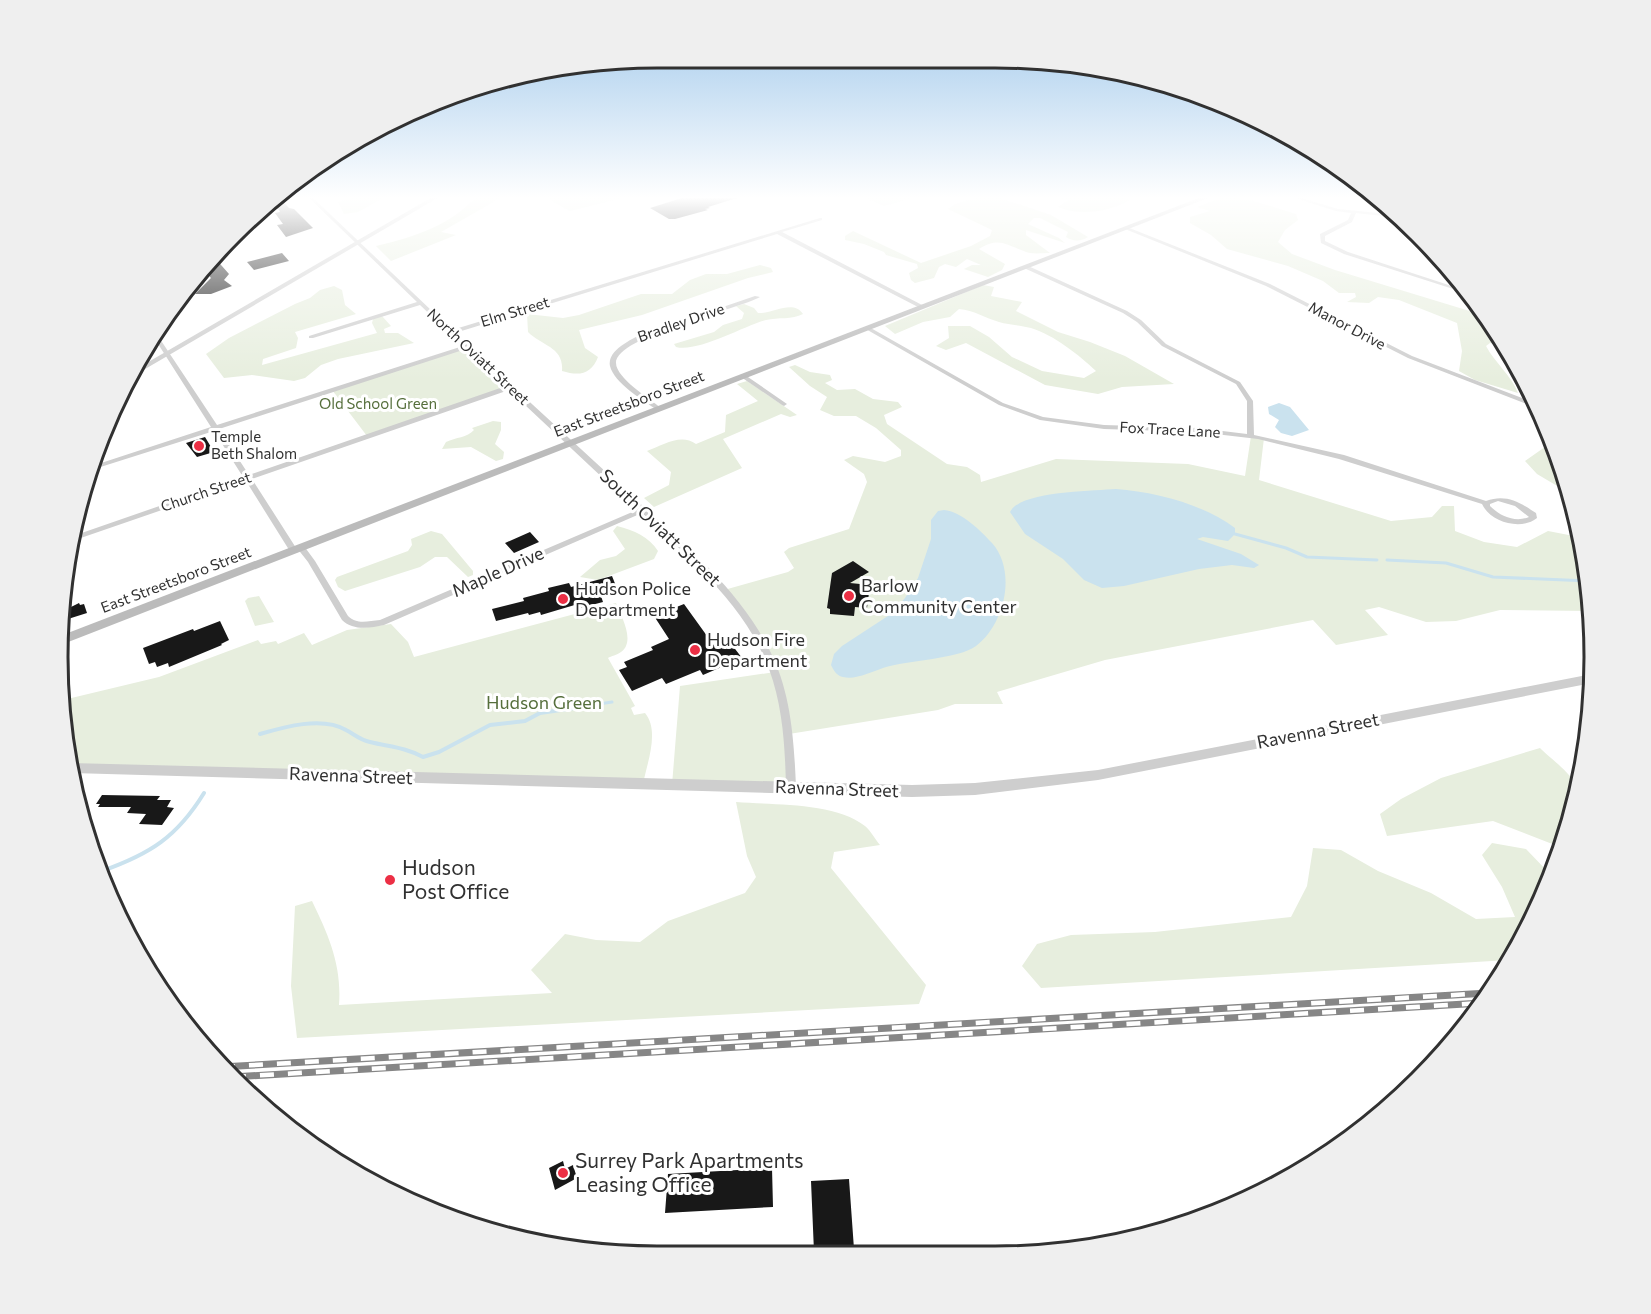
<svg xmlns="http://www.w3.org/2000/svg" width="1651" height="1314" font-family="Commissioner,sans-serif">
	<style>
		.green { fill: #e7eede }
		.water { fill: #cae2ee }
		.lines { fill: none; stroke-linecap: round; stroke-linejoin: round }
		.stream-far1 { stroke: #cae2ee; stroke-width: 3 }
		.stream { stroke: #cae2ee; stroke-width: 4 }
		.building { fill: #181818 }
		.minor { fill: #cecece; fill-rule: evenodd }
		.tertiary { fill: #cecece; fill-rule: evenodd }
		.secondary { fill: #bbb; fill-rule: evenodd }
		.rail-casing { stroke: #868686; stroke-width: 7 }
		.rail { stroke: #fff; stroke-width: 4.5; stroke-dasharray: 14; stroke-linecap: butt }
		.poi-dot { fill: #ec2f45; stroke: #fff; stroke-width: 2 }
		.labels { text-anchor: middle; stroke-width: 6; stroke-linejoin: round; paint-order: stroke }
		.far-street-label { font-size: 15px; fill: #313131; stroke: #fff }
		.far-park-label { font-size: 15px; fill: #566f3c; stroke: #fff }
		.far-poi-label { font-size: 15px; fill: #313131; stroke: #fff; text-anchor: start }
		.street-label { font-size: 18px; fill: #313131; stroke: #fff }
		.poi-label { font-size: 18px; fill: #313131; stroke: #fff; text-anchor: start }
		.park-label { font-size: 18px; fill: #566f3c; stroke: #fff }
		.near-poi-label { font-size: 21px; fill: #313131; stroke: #fff; text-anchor: start }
		.rim { fill: none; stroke: #313131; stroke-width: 3 }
	</style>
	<rect width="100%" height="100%" fill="#fff"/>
	<path class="green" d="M357,196H387L358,212L344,214L338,202Z
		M477,196H504L441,232L456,235L391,261L376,246C415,237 451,225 477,196Z
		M547,196H631L570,211L555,203Z
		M860,196H921L884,206Z
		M981,196H1003L1001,197L1006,200L1051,215L1088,237C1082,241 1073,242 1066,237L1068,232L1040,218H1034L1028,224L1059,238L1065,243L1026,230V235L1050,253C1044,253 1036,254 1030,253C1008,247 1001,235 979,249L1005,264L1002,270L988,277L964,269L972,265H981L967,259L956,267L945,264L939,267L934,278L915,283L911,280L909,273L918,268L917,264L886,255L884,252L864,244L845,240V236L853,231L921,263L971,246L990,236L992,230L948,209L955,204Z
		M1049,196H1119L1131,200C1109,211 1082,217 1058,207L1068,200Z
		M1225,196L1254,201L1296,214L1298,220L1285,230L1278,242L1292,254L1335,270L1486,316L1508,348L1490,343L1486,346C1495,363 1511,375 1518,393L1475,380L1459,371L1462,351L1457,323L1399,300L1378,297L1369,303L1347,302L1356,297L1355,293H1339L1323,281L1288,266L1227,249L1211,235L1190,223V217L1210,211L1197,207Z
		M760,265L771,268L773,272L748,278L642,315L579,330L585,348L598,357C591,375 579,376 562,371C564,347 542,346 528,332L527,314L563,318L579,315L641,294H672L690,280L706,274H727Z
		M983,285L994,287L991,296L1022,302L1016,311L1058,332L1090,342L1125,356L1174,384L1122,387L1098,394L1045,385L966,343L946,350L936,346L949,338L948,326H970L989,337L1012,357L1042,371L1084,378L1096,371C1079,355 1054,335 1031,328C1020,325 1009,325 999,322C985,318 974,310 959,309L950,317L923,322L895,334L885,326Z
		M334,286L342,290L345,305L356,314L295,332L298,338L296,348L263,359L262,365L377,333L372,323L373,319L382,316L391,326L384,329L385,333H398L414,343L338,359L321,365L305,378L294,381L252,375L224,378L206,354L229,338L295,304L310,298L320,290Z
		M744,304L754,308L758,313C773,314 793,299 803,314C792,320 778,317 766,320C744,326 697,353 676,347L674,344L714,332L723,325L742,319L744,313L736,306Z
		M467,347L510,387L367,436L332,390Z
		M795,365L810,372L830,375L832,380L825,383L837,390L855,389L873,399L898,402L902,407L884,415L887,424L947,464L967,467L980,475L981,482L1056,459L1188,464L1245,476L1251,436L1264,438L1259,480L1391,521L1432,517L1442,506H1454L1455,531L1484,542L1517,547L1548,531L1579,537L1589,579L1590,611L1500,610L1456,621L1426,622L1379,607L1365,610L1388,635L1336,645L1313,620L1105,660L997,692L1003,704H955L938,710L789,734L791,787L672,785L680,686L775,672L771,660L724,590L788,572L794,568L784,552L789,548L849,529L867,482L864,474L844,460L853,456L885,462L901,456V450L876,428L856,416H834L820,410L827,397L810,386L789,367Z
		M747,381L797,415L790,417L781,414L723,439L742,468L654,507L644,498L669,485L671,472L647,451C663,445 681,433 696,444L725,432L726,415L758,401L737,384Z
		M493,421L501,422V430L495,444L504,452L503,459L496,461L471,447L442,449L446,442C456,437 467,438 474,430L472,428Z
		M1552,442L1562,464L1569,493L1537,474L1525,461Z
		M617,526C634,530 649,537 658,551L654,559L598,580L580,577L600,560L616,556L625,549L613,531Z
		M431,531L442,534L473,571V575L468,577L447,557H435L420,567L345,591L338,587L335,580L337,577L408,551L412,545L411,539Z
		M259,596L274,622L255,626L245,601L248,598Z
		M616,603C621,616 636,641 621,652C617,655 611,656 608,658L635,706L631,708L634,715L645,713C660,731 647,763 643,784L72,768L63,700L159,677L258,640L261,644L276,641L278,644L304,633L312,645L347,630L391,624L408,642L414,657Z
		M1540,748C1549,757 1569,772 1574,782C1583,802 1567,829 1560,847L1493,821L1387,836L1380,814L1401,799L1441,778Z
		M736,802C774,805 835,802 865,826C871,831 875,839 880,845L834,852L831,868L926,985L919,1004L297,1038L291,986L295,906L312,901C329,936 342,966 339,1005L552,993L531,970L565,934L596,940L640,942L668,921L745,893L756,877L747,856Z
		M1492,843L1526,849L1550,874L1532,923L1509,960L1041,988L1022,966L1037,944L1071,935L1155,932L1291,917L1307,886L1313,848L1341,850L1378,871L1431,893L1476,919L1515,917L1502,887L1482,855Z"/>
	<path class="water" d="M1279,403L1290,407L1309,430L1292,436L1281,433L1275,427L1279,420L1269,414L1268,407Z
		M1116,489C1155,492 1203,504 1235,528V534L1228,541L1203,537L1197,539L1241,554L1259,565L1254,568L1232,565L1199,569L1124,586L1102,588L1084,580L1063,559L1025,534L1010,512C1020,491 1093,491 1116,489Z
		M944,510C961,511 981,531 992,543C1017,571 1005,624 976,646C959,659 908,660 883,668C871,672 856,680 843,677C837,676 834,671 831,665L834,654L842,646L891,614L905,598L918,578L931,539V520L938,511Z"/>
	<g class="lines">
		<path class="stream-far1" d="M1235,534L1286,548L1307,557L1377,560
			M1387,560L1446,563L1493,577L1589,581
			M586,706L612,702"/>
		<path class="stream" d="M260,734C284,727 322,716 346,730C354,734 360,740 370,742C390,747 404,747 423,757L439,752L490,725L525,721L540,713L595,705
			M102,871C150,854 177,837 204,793"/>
	</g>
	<path class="building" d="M700,196H736L737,198L708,207L710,208L705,209L708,210L675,219H669L650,208L685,197Z
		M279,197L289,208L294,209L313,228L286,237L277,225L283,224L275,213L280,212L279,210L272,203Z
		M282,253L289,261L254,270L247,262Z
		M214,257L229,274L224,280L232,286L211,294H195L211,278L204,270Z
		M205,437L214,452L197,457L186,443Z
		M530,532L539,542L514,553L505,543Z
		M853,561L869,572L850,583L870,585L867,608L855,607L854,616L830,614V609L827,608L832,573Z
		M612,576L618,591L601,596L603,602L580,608L578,604L541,615L540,612L529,615L528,613L496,621L492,609L524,601L523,598L549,591L548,588L569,583L571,587Z
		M79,603L80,605L84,604L87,613L68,619L65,610Z
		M684,604L715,647L729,641L742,658L703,675L700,670L666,684L662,678L632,691L619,670L627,667L624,662L653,650L651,647L669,639L654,616Z
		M220,621L229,640L221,644L222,645L169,667L168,663L157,667L155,662L149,664L143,648L193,629L194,631Z
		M102,795L160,796L157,800H171L167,807L174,808L162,825L139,824L146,814L127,813L131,807H98L100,804H96Z
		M563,1161L565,1169L573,1165L577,1178L555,1190L549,1168Z
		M772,1168L773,1207L665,1213L668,1174Z
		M849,1179L854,1249L814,1252L811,1181Z"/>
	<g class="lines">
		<path class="minor" d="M307,196H311L452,330L820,218H822V220L782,232L924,306V308H920L777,234L455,333C514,388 574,442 633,497C683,543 738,588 769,649C791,691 794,740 796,787L795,790L791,791L787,790L786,787C785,747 783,707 769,669C746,606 689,558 642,513L384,625C370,628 353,631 342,620L308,562L297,548L298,546H304L315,561L348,616C357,625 368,621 380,620L637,510L509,390L252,479L298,551L297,553H291L246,481L72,541L73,536L243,477L214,431L91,470L92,466L211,427L153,336L156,333L217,425L463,346L420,305L313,338H309V336L417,302ZM466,349L506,386L249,475L219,429Z
			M1289,196H1295L1338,209L1398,215L1401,218L1356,213L1352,222L1325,236V241L1348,252L1470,292L1472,295L1344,254L1321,243L1320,234L1348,220L1351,213L1336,211Z
			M1127,227L1270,284L1412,356L1535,403L1537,408L1408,358L1266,286L1125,229V228Z
			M1026,265L1127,311L1141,320L1166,344L1240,382L1253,401L1254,435L1344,455L1486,501C1506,494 1519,502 1536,513L1537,518C1521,531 1490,522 1482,504L1339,459L1258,439L1198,432L1104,429L1040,420L999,405L864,328L869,327L1003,403L1043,417L1104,425L1198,428L1247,434V401L1236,384L1162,346L1137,322L1123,313L1024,268V266ZM1498,501L1515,506L1529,517C1515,523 1500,516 1490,506V504Z
			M755,296L760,297C737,310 616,336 616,363C616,378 650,399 661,408V410H657C643,400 614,383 610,366C608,357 616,349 624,344C639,333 658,329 676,323C702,314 729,305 755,296Z
			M741,375H745L787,404L784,406L782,405L741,377Z"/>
		<path class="tertiary" d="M434,196H441L128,379L131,372Z
			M1592,674V683L1098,780L975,795L912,797L72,773L71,763L912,785L975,783L1098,770Z"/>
		<path class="secondary" d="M1204,196H1213L58,646L60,636Z"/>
		<g class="rail-casing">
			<path id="rail" d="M221,1067L1488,993
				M232,1077L1482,1003"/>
		</g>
		<use href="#rail" class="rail"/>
	</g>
	<linearGradient id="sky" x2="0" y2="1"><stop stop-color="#9cc6ea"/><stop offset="0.52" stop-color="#fff"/><stop offset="1" stop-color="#fff" stop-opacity="0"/></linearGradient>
	<rect width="1651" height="380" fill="url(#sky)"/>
	<g class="poi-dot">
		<circle cx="199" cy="446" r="6"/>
		<circle cx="849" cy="596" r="6"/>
		<circle cx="563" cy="599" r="6"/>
		<circle cx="695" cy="650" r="6"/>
		<circle cx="390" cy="880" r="6"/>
		<circle cx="563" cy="1173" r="6"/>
	</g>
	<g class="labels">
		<g class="far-street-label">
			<text transform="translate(515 312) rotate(-17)" y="5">Elm Street</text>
			<text transform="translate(681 323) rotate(-19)" y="5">Bradley Drive</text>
			<text transform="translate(1347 326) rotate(28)" y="5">Manor Drive</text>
			<text transform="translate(478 357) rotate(43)" y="5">North Oviatt Street</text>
			<text transform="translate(629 404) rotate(-21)" y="5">East Streetsboro Street</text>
			<text transform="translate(1170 430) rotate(3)" y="5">Fox Trace Lane</text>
			<text transform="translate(206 492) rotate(-19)" y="5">Church Street</text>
			<text transform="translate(176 580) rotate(-21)" y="5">East Streetsboro Street</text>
		</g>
		<g class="far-park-label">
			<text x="378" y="409">Old School Green</text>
		</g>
		<g class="far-poi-label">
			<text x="211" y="442">Temple<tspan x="211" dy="17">Beth Shalom</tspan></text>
		</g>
		<g class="street-label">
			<text transform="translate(660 528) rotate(44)" y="6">South Oviatt Street</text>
			<text transform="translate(498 572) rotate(-24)" y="6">Maple Drive</text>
			<text transform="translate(1318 731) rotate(-11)" y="6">Ravenna Street</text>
			<text transform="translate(351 776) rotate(2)" y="6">Ravenna Street</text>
			<text transform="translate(837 789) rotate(2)" y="6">Ravenna Street</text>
		</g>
		<g class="poi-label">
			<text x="861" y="592">Barlow<tspan x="861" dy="21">Community Center</tspan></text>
			<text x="575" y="595">Hudson Police<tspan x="575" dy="21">Department</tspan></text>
			<text x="707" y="646">Hudson Fire<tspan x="707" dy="21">Department</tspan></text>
		</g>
		<g class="park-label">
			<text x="544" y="709">Hudson Green</text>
		</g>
		<g class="near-poi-label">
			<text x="402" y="875">Hudson<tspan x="402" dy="24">Post Office</tspan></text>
			<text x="575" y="1168">Surrey Park Apartments<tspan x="575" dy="24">Leasing Office</tspan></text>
		</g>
	</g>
	<path d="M0 0H1651V1314H0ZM657 68H995A589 589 0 0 1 1584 657V657A589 589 0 0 1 995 1246H657A589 589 0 0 1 68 657V657A589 589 0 0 1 657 68Z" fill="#efefef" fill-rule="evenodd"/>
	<path class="rim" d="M657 68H995A589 589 0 0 1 1584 657V657A589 589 0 0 1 995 1246H657A589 589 0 0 1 68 657V657A589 589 0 0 1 657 68Z"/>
</svg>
